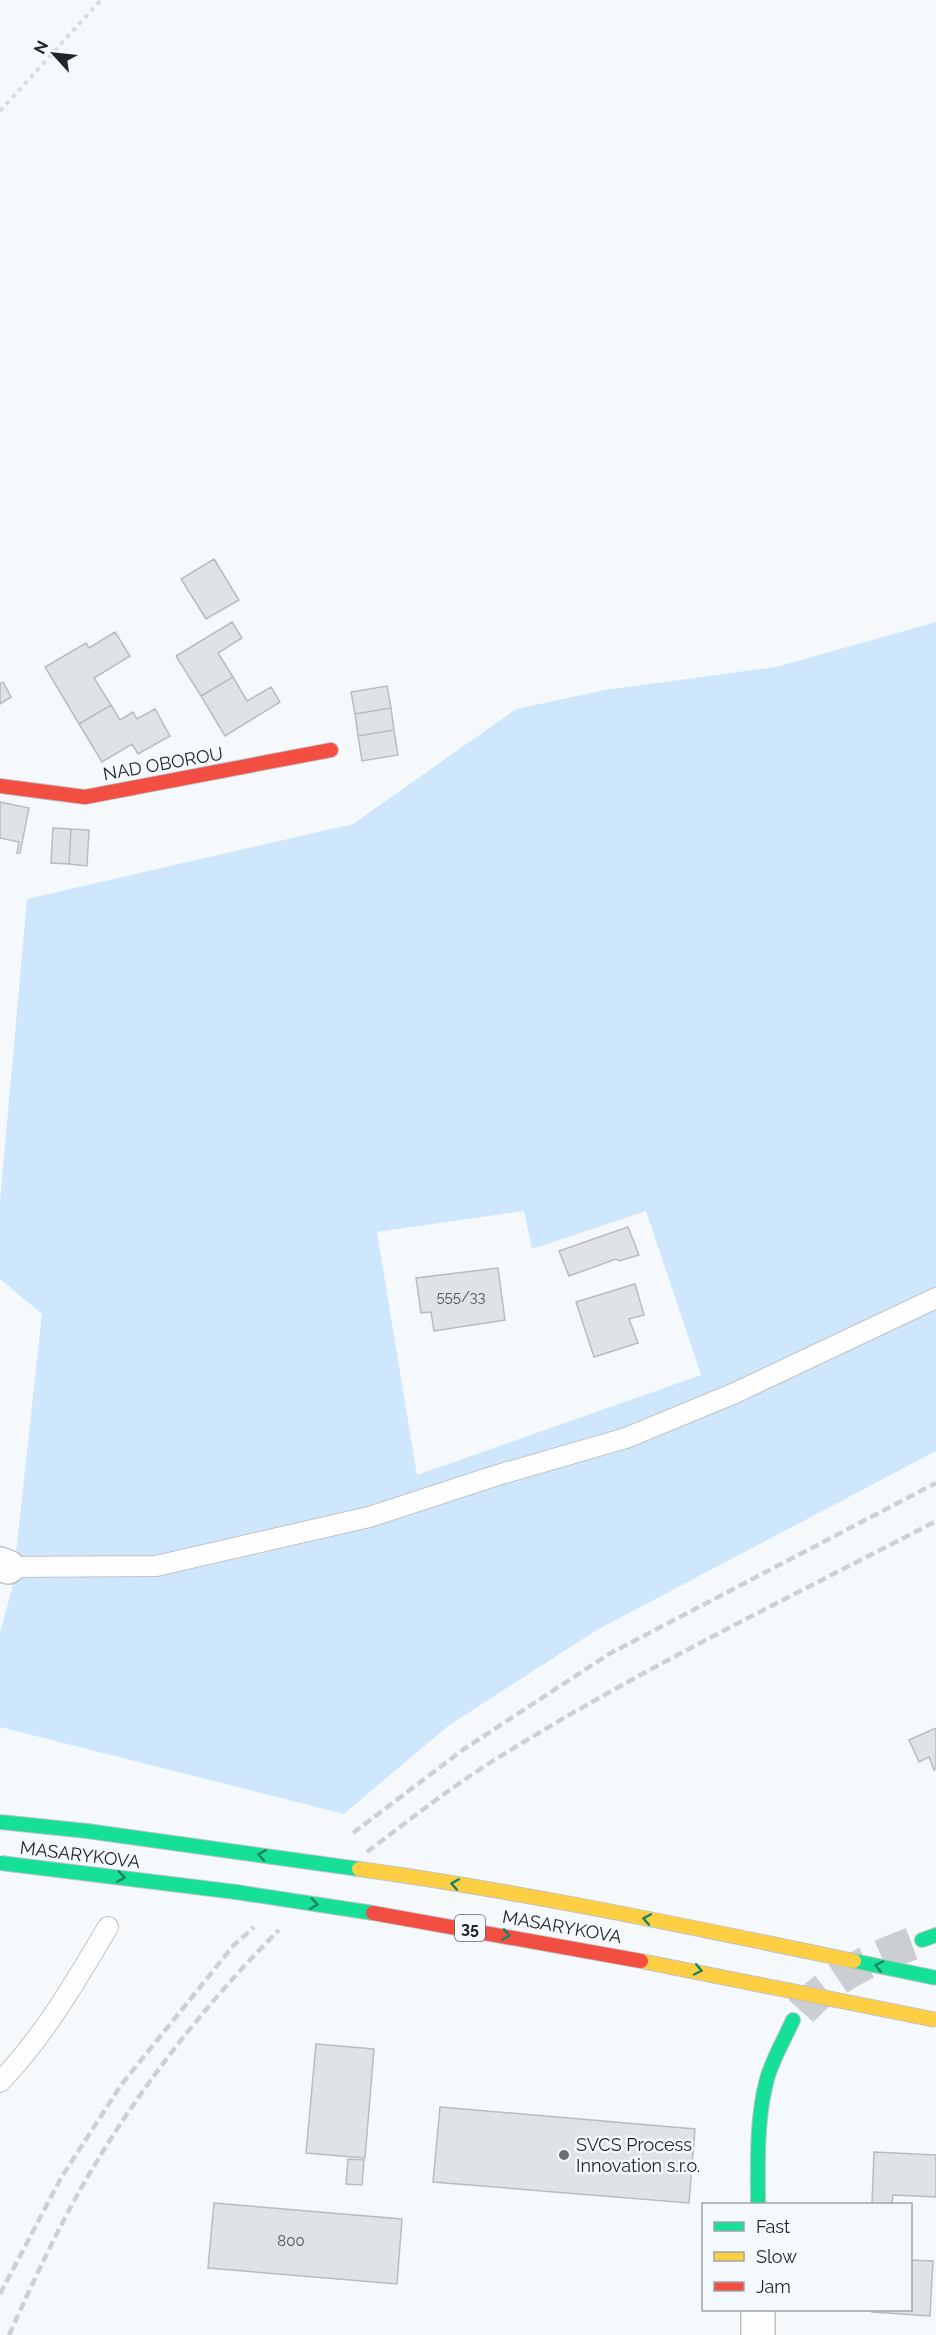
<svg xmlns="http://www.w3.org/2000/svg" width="936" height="2335" font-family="Raleway,sans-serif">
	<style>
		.green { fill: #cfe7fd; fill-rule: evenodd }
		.building { fill: #dfe2e6; stroke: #b8bcc0; stroke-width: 1.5 }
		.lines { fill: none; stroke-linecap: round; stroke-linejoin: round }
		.secondary-tunnel { stroke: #cbcfd2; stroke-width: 33; stroke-dasharray: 33 16; stroke-linecap: butt }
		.lane-casing { stroke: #bfc3c7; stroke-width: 22 }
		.street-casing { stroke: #bfc3c7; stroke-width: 36 }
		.fast-casing { stroke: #bfc3c7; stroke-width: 16 }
		.jam-casing { stroke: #bfc3c7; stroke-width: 16 }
		.path { stroke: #dadbdd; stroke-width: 4; stroke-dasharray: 4.5 4.5; stroke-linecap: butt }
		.lane { stroke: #fefeff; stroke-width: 20 }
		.street { stroke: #fefeff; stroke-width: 33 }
		.fast { stroke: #16e098; stroke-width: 14 }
		.jam { stroke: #f24e42; stroke-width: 14 }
		.rail { stroke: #cfd0d2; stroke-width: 4.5; stroke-dasharray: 9 4.5; stroke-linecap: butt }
		.fast-bridge-casing { stroke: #bfc3c7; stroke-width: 16; stroke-linecap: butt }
		.slow-bridge-casing { stroke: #bfc3c7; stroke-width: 16; stroke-linecap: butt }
		.jam-bridge-casing { stroke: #bfc3c7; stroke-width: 16; stroke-linecap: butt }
		.fast-bridge { stroke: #16e098; stroke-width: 14 }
		.slow-bridge { stroke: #ffcf43; stroke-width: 14 }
		.jam-bridge { stroke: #f24e42; stroke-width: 14 }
		.oneway { stroke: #1c8361 }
		.poi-dot { fill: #6c7074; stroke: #f4f9fe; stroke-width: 2 }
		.labels { text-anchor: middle; stroke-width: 5; stroke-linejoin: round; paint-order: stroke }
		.number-label { font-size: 15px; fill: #505559 }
		.shield { fill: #f4f9fe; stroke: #60656a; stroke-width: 1.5 }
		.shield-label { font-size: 16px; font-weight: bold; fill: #21262a }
		.street-label { font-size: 18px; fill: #21262a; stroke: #f4f9fe }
		.poi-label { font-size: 18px; fill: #21262a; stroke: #f4f9fe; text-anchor: start }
	</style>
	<rect width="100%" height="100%" fill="#f6f9fc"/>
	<path class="green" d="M936,622V1451L595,1631L448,1726L344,1814L0,1727V1632L12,1589L42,1314L0,1279V1201L27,899L353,824L516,709L605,690L776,667ZM524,1211L532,1249L646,1211L701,1375L417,1475L377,1232Z"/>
	<path class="building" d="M214,559L239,600L206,619L181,579Z
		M232,622L242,638L218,653L233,677L201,696L176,656Z
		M115,632L130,656L94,678L111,705L79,724L45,667L86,643L89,648Z
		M233,677L247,701L271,687L280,702L225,736L201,696Z
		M3,682L11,697L0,704V684Z
		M387,686L391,708L355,714L351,692Z
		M111,705L120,720L133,712L137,719L155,709L170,736L138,754L132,744L102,762L79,724Z
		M391,708L394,730L358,736L355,714Z
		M394,730L398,755L362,761L358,736Z
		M0,802L29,808L20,853H17L19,842L0,838Z
		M53,828L71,829L69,864L51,863Z
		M71,829L89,830L87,866L69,864Z
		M628,1227L639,1255L619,1261L616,1259L569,1276L559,1251Z
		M498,1268L505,1320L434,1331L431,1312L421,1313L416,1278Z
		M635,1284L644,1315L629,1319L638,1343L594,1357L576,1302Z
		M936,1728V1769L934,1770L929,1757L919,1762L909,1740Z
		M316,2044L374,2049L365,2158L306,2153Z
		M440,2107L695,2129L689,2203L433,2182Z
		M874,2152L936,2155V2197L893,2195L892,2204H872Z
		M348,2159L364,2160L362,2185L346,2184Z
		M214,2203L402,2219L397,2284L208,2268Z
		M910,2260L933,2261L930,2316L872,2312L873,2310H910Z"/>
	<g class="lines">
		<path class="secondary-tunnel" d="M801,2011C834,1974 877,1956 922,1940"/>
		<g class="lane-casing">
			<path id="lane" d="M8,1567L156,1566L369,1517L498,1475L626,1438L735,1393L936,1298
				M0,2082C45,2035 75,1982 108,1927"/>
		</g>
		<g class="street-casing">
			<path id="street" d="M0,1564L8,1567
				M758,2310V2335"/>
		</g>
		<g class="fast-casing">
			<path id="fast" d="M922,1940L936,1935
				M758,2204C758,2163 756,2120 767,2079C773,2058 784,2040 793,2020"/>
		</g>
		<g class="jam-casing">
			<path id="jam" d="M0,786L85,797L331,750"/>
		</g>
		<path class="path" d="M0,111L101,0"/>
		<use href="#lane" class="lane"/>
		<use href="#street" class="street"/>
		<use href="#fast" class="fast"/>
		<use href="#jam" class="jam"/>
		<path class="rail" d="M353,1833L464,1749L609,1654L936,1483
			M367,1852C412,1818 456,1783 504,1754C643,1668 791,1597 936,1521
			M0,2294L61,2178L121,2085L234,1945L254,1927
			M9,2335C32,2284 56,2232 84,2183C137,2091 204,2005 279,1930"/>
		<g class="fast-bridge-casing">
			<path id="fast-bridge" d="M0,1822L87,1831L359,1869
				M0,1863L236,1892L373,1913
				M854,1961L936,1978"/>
		</g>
		<g class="slow-bridge-casing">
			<path id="slow-bridge" d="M359,1869C525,1892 690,1927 854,1961
				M641,1961L936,2020"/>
		</g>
		<g class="jam-bridge-casing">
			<path id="jam-bridge" d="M373,1913L641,1961"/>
		</g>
		<use href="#fast-bridge" class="fast-bridge"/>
		<use href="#slow-bridge" class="slow-bridge"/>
		<use href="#jam-bridge" class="jam-bridge"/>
	</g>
	<defs><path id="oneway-chevron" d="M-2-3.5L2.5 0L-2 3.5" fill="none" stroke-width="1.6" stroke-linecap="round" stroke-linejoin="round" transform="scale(1.5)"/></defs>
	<g class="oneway">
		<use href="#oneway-chevron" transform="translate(262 1855) rotate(-172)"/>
		<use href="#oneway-chevron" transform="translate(121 1877) rotate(8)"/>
		<use href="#oneway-chevron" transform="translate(455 1884) rotate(-170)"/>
		<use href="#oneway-chevron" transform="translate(314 1904) rotate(8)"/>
		<use href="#oneway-chevron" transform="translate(647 1919) rotate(-170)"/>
		<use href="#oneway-chevron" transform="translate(506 1935) rotate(10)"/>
		<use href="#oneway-chevron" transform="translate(879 1966) rotate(-168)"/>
		<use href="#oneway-chevron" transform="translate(698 1970) rotate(12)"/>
	</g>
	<circle class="poi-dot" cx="564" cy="2155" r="6"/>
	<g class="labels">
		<g class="number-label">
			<text x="461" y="1302">555/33</text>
			<text x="291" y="2246">800</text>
		</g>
		<rect class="shield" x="455" y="1915" width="30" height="26" rx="4.5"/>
		<g class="shield-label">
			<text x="470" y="1934">35</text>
		</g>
		<g class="street-label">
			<text transform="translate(163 764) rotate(-10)" y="6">NAD OBOROU</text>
			<text transform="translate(80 1855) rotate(7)" y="6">MASARYKOVA</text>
			<text transform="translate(562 1927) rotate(10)" y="6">MASARYKOVA</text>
		</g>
		<g class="poi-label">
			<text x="576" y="2151">SVCS Process<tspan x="576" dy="21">Innovation s.r.o.</tspan></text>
		</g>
	</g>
	<rect x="702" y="2203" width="210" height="108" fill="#f4f9fe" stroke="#a0a5a9" stroke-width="1.5"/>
	<rect x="714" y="2222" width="30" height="9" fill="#16e098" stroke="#a0a5a9" stroke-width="1.5"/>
	<text x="756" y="2233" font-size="18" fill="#21262a">Fast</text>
	<rect x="714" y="2252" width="30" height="9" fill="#ffcf43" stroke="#a0a5a9" stroke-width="1.5"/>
	<text x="756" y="2263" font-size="18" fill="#21262a">Slow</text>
	<rect x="714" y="2282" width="30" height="9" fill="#f24e42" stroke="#a0a5a9" stroke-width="1.5"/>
	<text x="756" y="2293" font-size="18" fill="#21262a">Jam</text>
	<g transform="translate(54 54) rotate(297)" stroke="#f4f9fe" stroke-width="4.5" paint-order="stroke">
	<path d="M0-4.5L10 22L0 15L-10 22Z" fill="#21262a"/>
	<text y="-9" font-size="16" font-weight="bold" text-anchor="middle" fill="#21262a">N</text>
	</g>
</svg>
